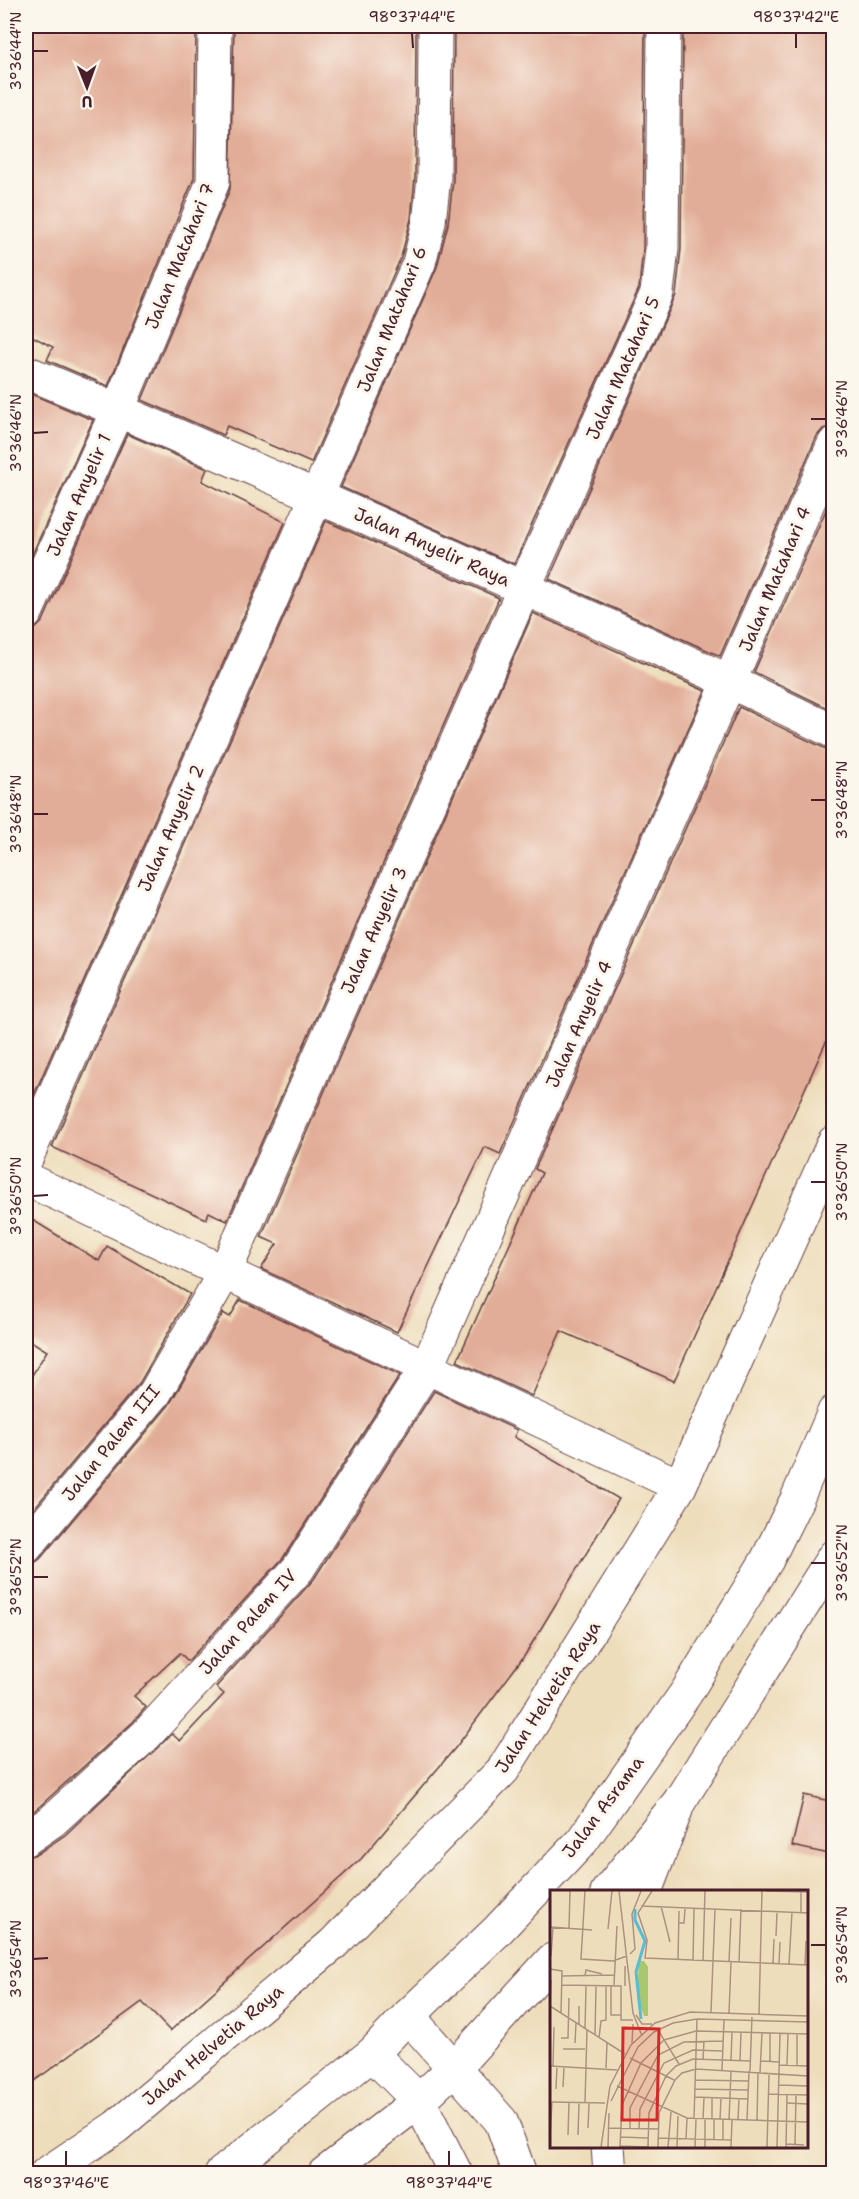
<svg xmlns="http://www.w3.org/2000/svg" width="859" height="2199" font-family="'Shantell Sans',sans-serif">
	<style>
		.building { fill: #e2ad98 }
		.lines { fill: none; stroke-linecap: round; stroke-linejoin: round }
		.street-casing { stroke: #633c41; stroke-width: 35 }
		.primary-casing { stroke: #633c41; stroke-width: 35 }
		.highway-casing { stroke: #633c41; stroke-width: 35 }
		.street { stroke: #fff; stroke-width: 33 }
		.primary { stroke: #fff; stroke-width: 33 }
		.highway { stroke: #fff; stroke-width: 33 }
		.ticks { fill: none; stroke: #4a1f2b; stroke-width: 2 }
		.labels { text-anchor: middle; stroke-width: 6; stroke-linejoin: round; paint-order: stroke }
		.street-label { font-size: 18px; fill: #4a1f2b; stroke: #fbf7ec }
		.inset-river { fill: none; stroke: #57bdd4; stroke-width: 3 }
		.inset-road { fill: none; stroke: #ac9181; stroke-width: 1.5 }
		.view { fill: #d62828; fill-opacity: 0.15; stroke: #d62828; stroke-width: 3 }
		.inset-edge { fill: none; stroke: #4a1f2b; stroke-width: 3 }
		.neatline { fill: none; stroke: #4a1f2b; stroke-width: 2 }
		.ticks-label { font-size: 15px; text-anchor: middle; fill: #4a1f2b }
	</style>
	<rect width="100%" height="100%" fill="#fbf7ec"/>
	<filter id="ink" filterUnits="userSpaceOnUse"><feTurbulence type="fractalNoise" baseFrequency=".0167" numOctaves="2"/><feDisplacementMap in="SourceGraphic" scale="12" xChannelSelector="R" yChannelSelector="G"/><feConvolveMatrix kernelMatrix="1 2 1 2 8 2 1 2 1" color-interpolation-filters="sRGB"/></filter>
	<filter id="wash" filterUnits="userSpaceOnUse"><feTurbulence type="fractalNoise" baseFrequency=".008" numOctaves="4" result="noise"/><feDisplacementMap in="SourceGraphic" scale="24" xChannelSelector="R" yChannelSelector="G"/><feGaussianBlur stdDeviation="1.35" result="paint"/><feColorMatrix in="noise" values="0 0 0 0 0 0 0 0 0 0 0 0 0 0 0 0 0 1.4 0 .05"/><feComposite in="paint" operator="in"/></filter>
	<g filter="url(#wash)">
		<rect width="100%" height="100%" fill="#edb"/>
		<g id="blocks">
			<path class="building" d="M26,26H196L194,178L108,386L47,360L53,347L26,333Z
				M234,26H416L415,177L411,219L401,257L311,463L227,426L223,435L142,400L230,189Z
				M454,26H645L643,248L639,288L514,564L341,487L437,267L448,224L453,180Z
				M683,26H834V426L823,429L817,436L720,656L549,579L676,295L681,249Z
				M31,394L93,420L26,568V406Z
				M127,434L207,469L202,481L285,522L26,1113V631L36,628L43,621Z
				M834,492V711L754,672Z
				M326,521L499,598L227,1221L209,1212L206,1219L52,1147Z
				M533,613L705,691L500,1154L485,1147L397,1332L261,1269L277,1244L261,1237Z
				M739,707L826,749L834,750V1024L674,1381L561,1331L532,1396L457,1361L542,1173L535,1169Z
				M26,1216L99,1261L107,1246L190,1294L140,1382L26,1518V1385L47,1351L26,1338Z
				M240,1300L400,1375L283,1558L188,1661L180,1653L134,1696L146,1707L133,1722L40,1806L26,1817V1565L33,1564L40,1559L169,1405L223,1313L230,1317Z
				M434,1391L517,1430L514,1437L619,1499L525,1655L456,1747L361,1859L170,2031L142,2002L26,2087V1857L37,1854L65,1835L172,1734L180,1741L224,1694L216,1687L314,1579Z
				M804,1795L834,1802V1855L792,1846Z"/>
		</g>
	</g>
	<g filter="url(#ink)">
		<use href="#blocks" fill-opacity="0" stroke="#633c41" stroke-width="1.5"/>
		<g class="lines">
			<g class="street-casing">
				<path id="street" d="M26,372C156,425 284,482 413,539C554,602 695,663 834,732
					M26,613L118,409L213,182L215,26
					M26,1159L419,263L429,222L434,178L435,26
					M26,1179L680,1486
					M26,1547L155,1393L225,1272L524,588L657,293L662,249L664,26
					M26,1839L52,1821L146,1735L298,1569L427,1367L834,444
					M46,2174L116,2127L333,1944L503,1770L680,1486L834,1142"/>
			</g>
			<g class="primary-casing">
				<path id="primary" d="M645,1892L676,1810
					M408,2016L501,2121L520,2174
					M372,2054L419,2101L456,2174
					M608,2146L610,2174"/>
			</g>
			<g class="highway-casing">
				<path id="highway" d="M607,1892L679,1802L834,1556
					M221,2174L372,2054L408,2016L496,1932L582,1841L686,1693L767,1560L797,1499L834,1412
					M324,2174L419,2101L455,2067L552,1960"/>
			</g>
			<use href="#street" class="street"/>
			<use href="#primary" class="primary"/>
			<use href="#highway" class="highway"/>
		</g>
	</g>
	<path class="ticks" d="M412,33L413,48M796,33V48M33,51H48M811,419H826M33,433L48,432M811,800H826M33,814H48M811,1182H826M33,1196L48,1195M811,1563H826M33,1577H48M811,1945H826M33,1959L48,1958M66,2151V2166M449,2151V2166"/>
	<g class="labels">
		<g class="street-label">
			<text transform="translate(180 256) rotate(-68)" y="6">Jalan Matahari 7</text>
			<text transform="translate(392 319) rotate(-68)" y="6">Jalan Matahari 6</text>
			<text transform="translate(623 368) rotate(-66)" y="6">Jalan Matahari 5</text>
			<text transform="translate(79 495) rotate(-66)" y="6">Jalan Anyelir 1</text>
			<text transform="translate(432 547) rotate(24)" y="6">Jalan Anyelir Raya</text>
			<text transform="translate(775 579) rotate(-67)" y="6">Jalan Matahari 4</text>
			<text transform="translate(171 828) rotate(-66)" y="6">Jalan Anyelir 2</text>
			<text transform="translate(374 930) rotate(-66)" y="6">Jalan Anyelir 3</text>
			<text transform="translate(579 1024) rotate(-66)" y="6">Jalan Anyelir 4</text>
			<text transform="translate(111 1443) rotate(-51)" y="6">Jalan Palem III</text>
			<text transform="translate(248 1622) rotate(-48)" y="6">Jalan Palem IV</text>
			<text transform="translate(548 1697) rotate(-57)" y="6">Jalan Helvetia Raya</text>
			<text transform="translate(603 1807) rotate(-53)" y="6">Jalan Asrama</text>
			<text transform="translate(213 2045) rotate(-40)" y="6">Jalan Helvetia Raya</text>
		</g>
	</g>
	<g transform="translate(550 1890)">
		<rect width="258" height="258" fill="#edb"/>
		<path d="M89,71H94L98,77V126H94L87,106Z" fill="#a9c76e"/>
		<path class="inset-river" d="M85,19V30L95,51L86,82L91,129"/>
		<path class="inset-road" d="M35,1L31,69L63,71L77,66M69,1L83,123L92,146M102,1L88,23L97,50L95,68L258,75M216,1L258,2M91,16L258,23M111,16L120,52M251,22V1M129,33H134L135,19M0,37L42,40M19,38L20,1M58,39L62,1M226,46L227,23M80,64L85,59L82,24L91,1M1,66L3,37M128,70L129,21M143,71L144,19M153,71L155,1M179,72L181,28M189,72L191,19M223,74L224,49M229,74L230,52M239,74L242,22M255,75L256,51M0,79L12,81L11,123M12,86L64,85M35,86L36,80L52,84M12,95L71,96V130H83M61,95V125H71M64,95L67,36M75,96V76M0,116L75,164M0,116L1,90M161,122L165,19M179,123L181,72M209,124L212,1M86,125L92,134H102M29,135V116M35,139L36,96M108,140L129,174M45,145L46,96M11,148H18L19,108M49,148L51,131L56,130V95M25,153L26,133M82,153L83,134M13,159H35M80,168L124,190M153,169L154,151M181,170L182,142M190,171L191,142M211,171L229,172M220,172V143M229,175L258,176M237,175L238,144M0,176L67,180M3,176L4,137M247,176V144M56,178L57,153M172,180L174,130M200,181L202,127M210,183L212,143M145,190L199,191M228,195L258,196M67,196L137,228L258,232M13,197L14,177M6,199L7,176M145,199L198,200M218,204L258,205M145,207L198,209M61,211L88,157L104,142L123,133L147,129L258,132M0,212L55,213M35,213L37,140M236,213L258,214M144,229L147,129M153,229L154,208M162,229V208M170,230L171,208M179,230L181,181M188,230L189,208M197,230L199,181M207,231L208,182M38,238L39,213M58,238L109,239M80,239V218L108,165L134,152L173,151M89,239L90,219L114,173L143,160L172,161M18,245L19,212M28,245L29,213M0,247L2,212M70,247L98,248M109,248L182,250M136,249L137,228M164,250V229M173,250V230M236,254L254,255M245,255L246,205M70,256L98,257L99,223L116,186L126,176L143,169L200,171M51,257L60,196L81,155L105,133L140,122L258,126M58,257L59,223M70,257L72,215L91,173L114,150L146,141L258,144M108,257L109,223L125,190L132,183L146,179L258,186M118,257L121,222M127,257L128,226M145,257L146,229M155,257V229M181,257L182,230M217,257L219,185M227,257L230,143M236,257L237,205"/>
		<path class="view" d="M73,138L109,139L107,230H72Z"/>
		<rect width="258" height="258" class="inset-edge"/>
	</g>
	<rect width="859" height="2199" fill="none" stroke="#fbf7ec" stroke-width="66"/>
	<g transform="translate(87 87) rotate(179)" stroke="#fbf7ec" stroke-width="4.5" paint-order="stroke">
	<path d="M0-4.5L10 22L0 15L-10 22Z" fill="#4a1f2b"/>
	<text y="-9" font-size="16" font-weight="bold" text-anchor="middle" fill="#4a1f2b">U</text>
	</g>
	<rect x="33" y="33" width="793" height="2133" class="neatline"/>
	<g class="ticks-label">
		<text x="412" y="22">98°37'44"E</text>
		<text x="796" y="22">98°37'42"E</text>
		<text transform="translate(16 51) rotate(-90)" y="5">3°36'44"N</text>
		<text transform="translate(842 419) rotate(-90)" y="5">3°36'46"N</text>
		<text transform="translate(16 433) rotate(-90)" y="5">3°36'46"N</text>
		<text transform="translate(842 800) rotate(-90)" y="5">3°36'48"N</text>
		<text transform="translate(16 814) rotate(-90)" y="5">3°36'48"N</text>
		<text transform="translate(842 1182) rotate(-90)" y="5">3°36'50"N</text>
		<text transform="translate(16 1196) rotate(-90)" y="5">3°36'50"N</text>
		<text transform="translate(842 1563) rotate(-90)" y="5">3°36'52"N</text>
		<text transform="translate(16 1577) rotate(-90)" y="5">3°36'52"N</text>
		<text transform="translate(842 1945) rotate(-90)" y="5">3°36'54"N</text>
		<text transform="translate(16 1959) rotate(-90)" y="5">3°36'54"N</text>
		<text x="66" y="2188">98°37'46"E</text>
		<text x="449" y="2188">98°37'44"E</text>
	</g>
</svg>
